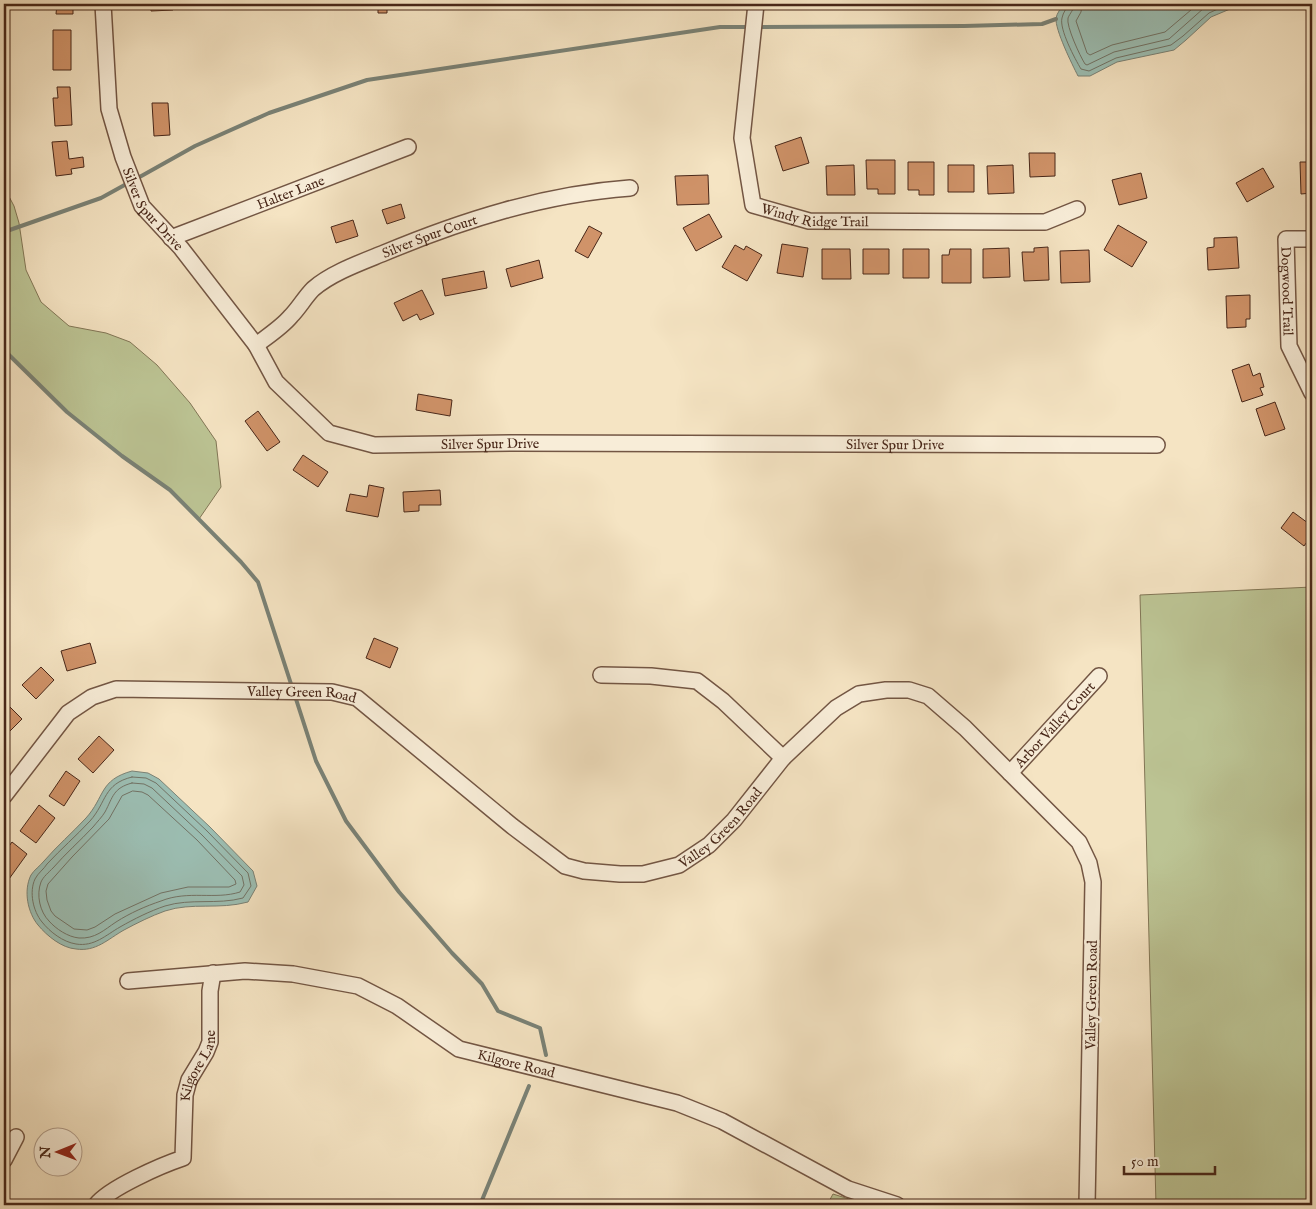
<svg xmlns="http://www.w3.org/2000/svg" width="1316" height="1209" font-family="'IM FELL English',serif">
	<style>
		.green { fill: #bcc494; stroke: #827656 }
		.water { fill: #9cbfb4; stroke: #7a8276 }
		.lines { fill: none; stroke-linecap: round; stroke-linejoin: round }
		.shore { stroke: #727366; stroke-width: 1 }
		.stream { stroke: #7a8276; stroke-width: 4 }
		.building { fill: #d09369; stroke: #482719 }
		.minor-casing { stroke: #735644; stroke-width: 18 }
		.minor { stroke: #f8edd8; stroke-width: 15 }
		.labels { text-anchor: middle; stroke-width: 5; stroke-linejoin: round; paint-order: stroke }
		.street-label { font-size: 14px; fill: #482719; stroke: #f8edd8 }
	</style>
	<rect width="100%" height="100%" fill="#f5e4c3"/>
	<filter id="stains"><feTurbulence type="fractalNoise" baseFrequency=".004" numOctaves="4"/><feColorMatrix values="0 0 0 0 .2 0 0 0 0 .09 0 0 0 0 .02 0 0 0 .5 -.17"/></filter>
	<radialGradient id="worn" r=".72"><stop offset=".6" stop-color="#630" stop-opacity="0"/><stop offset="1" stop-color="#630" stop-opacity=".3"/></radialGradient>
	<path class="green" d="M4,187L14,206L19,223L26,270L41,302L69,326L106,333L130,342L157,365L190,403L216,441L221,487L199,519L166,486L122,456L67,412L4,350Z
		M1312,587V1205H1156L1140,595Z
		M833,1194L868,1205H827Z"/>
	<path class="water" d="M1064,4H1242L1211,17L1186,40L1174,50L1117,62L1090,76H1078C1072,64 1055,30 1056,18C1057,13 1061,8 1064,4Z
		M132,771L148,773L159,779L210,827L253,871L257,886L248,902C219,910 192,902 165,911C151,916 137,923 124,930C108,939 96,952 76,949C62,948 47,936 38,925C28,913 23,891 31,875C34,870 40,866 44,861C57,846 72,833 86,818C105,797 99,780 132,771Z"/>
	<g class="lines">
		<path class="shore" d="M1068,4C1067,9 1063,12 1062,18C1059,29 1075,59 1081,69L1089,71L1116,58L1171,45L1183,36L1209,13L1229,4
			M1074,4C1074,10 1070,13 1068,18C1066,26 1080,56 1085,64L1087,65L1114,52L1169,39L1204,8L1213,4
			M1082,4L1081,12L1076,21L1087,53L1090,55L1112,45L1165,32L1198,4
			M132,777L146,778L156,783L207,831L248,873L251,886L243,898C217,905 191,898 165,906C150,911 134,919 120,927C106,935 94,947 76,944C63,942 50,932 42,922C33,911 29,892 35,879C38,873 44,869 47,864C61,849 76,836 90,821C107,802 103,784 132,777Z
			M132,783L144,784L152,788L202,835L242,876L244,885L240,892C215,900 188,890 161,901C146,906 130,913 116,922C104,930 95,939 79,938C68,937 56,929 49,921C40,912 36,895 41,882C43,877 49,872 53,868C66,853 80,841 93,827C97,822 102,817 105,812C113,797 113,788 132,783Z
			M133,791L142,792L148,795L197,840L235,880L236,884L229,887H188L161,893L115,914L95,927L87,930L74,929L55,916L51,911L47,900L46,891L48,884L72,857L109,819L122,796Z"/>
		<path class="stream" d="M757,27L964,26L1042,24L1056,19
			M136,179L195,146L269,113L367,80L720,27H750
			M4,232L101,198L130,182
			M4,350L67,412L122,456L170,490L241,562L258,582L292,687
			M295,696L316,761L346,821L399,892L452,953L482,984L498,1011L540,1028L546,1055
			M480,1205L529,1086"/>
	</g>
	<path class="building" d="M57,4H73V14H56Z
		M151,4H173V10L151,11Z
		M368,4H391V7H387V13H378V7L368,6Z
		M53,30H71V70H53Z
		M57,87H70L72,125L55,126L53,98H58Z
		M152,103H168L170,135L154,136Z
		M801,137L809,163L783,171L775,146Z
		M67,141L69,159L83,157L84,167L71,169L72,174L56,176L52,142Z
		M1029,153H1055V176L1030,177Z
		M866,160H895V194H878V189H867Z
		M908,162H934V195H919V190H908Z
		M1300,162H1312V193L1301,194Z
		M854,165L855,195H827L826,166Z
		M948,165H974V192H948Z
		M1013,165L1014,193L988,194L987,166Z
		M1263,168L1274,187L1247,202L1236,183Z
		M1141,173L1147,198L1119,205L1112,180Z
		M708,175L709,204L677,205L675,176Z
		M401,204L405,218L387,224L382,210Z
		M709,214L722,237L696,251L683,228Z
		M353,220L358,236L336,243L331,227Z
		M1118,225L1147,242L1132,267L1104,250Z
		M589,226L602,233L588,258L575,251Z
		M1237,237L1239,268L1208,270L1207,248L1214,247V238Z
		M782,244L808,248L803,277L777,273Z
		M735,245L744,250L746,246L762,255L747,281L722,267Z
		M1048,247L1049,280L1024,281L1022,252H1034V248Z
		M1009,248L1010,277L983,278V249Z
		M822,249H850L851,279H822Z
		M863,249H889V274H863Z
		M903,249H929V278H903Z
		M950,249H971V283H942V255H949Z
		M1089,250L1090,282L1061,283L1060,251Z
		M539,260L543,278L511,287L506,269Z
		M484,271L487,288L445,296L442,279Z
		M422,290L434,314L420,320L417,314L403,321L394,303Z
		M1250,295V319H1246V327L1227,328L1226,296Z
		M1249,364L1253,376L1260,373L1264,387L1260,388L1263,395L1242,402L1232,370Z
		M418,394L452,400L450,416L416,410Z
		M1275,402L1285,429L1265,436L1256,409Z
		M258,411L280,442L267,451L245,421Z
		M303,455L328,472L318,487L293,470Z
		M369,485L384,488L378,517L346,511L350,494L367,497Z
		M440,490L441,505H419V511L404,512L403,492Z
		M1293,512L1312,526V535L1304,546L1281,528Z
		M374,638L398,648L390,668L366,658Z
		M90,643L96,663L67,671L61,651Z
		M41,667L54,680L36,699L22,685Z
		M9,706L22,719L4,737V711Z
		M99,736L114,750L93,773L78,759Z
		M66,771L80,781L64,806L49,796Z
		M39,805L55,818L36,843L20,831Z
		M12,842L27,854L9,879L4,876V853Z"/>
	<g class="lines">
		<g class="minor-casing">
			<g id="minor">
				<path id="s1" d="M103,4L109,109L123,157L142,206L181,248L256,345L276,382L329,433L374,445L515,443L1157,445"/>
				<path id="s2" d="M756,4L742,138L753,205L809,221L1045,222L1077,209"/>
				<path id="s3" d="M171,238L408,147"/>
				<path id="s4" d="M1312,239H1286L1289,346L1312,393"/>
				<path id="s5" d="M256,345C268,336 282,327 291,316C299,308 305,297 313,289C331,273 362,262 384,253C463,220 545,194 630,188"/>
				<path d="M601,675L651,676L697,681L723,701L783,758"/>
				<path id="s6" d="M1010,773L1099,676"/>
				<path id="s7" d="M4,796L68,713L92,697L116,689L332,692L357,698L512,826L565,866L584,871L620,874H643L679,865L709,845L734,820L783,758L836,708L859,694L886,690H909L928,696L965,728L1079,842L1089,863L1093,882L1087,1205"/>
				<path id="s8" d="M128,981L245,971L293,974L358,986L397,1006L459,1049L677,1103L722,1121L848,1189L897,1205"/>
				<path d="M4,1160L16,1137"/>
				<path id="s9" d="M96,1205C109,1188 162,1165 183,1158L185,1095L189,1080L206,1052L210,1042V991L213,973"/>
			</g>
		</g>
		<use href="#minor" class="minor"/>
	</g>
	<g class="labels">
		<g class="street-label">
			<text dy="5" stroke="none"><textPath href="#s3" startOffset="128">Halter Lane</textPath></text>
			<text dy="5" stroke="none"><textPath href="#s1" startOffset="216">Silver Spur Drive</textPath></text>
			<text dy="5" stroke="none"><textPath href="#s2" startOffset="266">Windy Ridge Trail</textPath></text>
			<text dy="5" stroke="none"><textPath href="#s5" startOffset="209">Silver Spur Court</textPath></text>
			<text dy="5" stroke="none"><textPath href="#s4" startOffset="78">Dogwood Trail</textPath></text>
			<text dy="5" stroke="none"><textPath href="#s1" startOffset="666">Silver Spur Drive</textPath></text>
			<text dy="5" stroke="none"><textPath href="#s1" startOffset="1071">Silver Spur Drive</textPath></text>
			<text dy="5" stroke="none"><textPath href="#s7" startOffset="345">Valley Green Road</textPath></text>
			<text dy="5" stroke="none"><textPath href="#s6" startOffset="66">Arbor Valley Court</textPath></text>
			<text dy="5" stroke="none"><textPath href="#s7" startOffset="840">Valley Green Road</textPath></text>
			<text transform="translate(1091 995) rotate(-89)" y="5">Valley Green Road</text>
			<text dy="5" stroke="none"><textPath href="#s8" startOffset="410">Kilgore Road</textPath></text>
			<text dy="5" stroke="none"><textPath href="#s9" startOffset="195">Kilgore Lane</textPath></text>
		</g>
	</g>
	<rect width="1316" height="1209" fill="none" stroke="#f5e4c3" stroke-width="20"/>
	<rect x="5" y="5" width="1306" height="1199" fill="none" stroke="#482719" stroke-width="2.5"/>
	<rect x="10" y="10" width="1296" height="1189" fill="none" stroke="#482719"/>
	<g transform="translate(58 1152) rotate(269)"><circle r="24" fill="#f8edd8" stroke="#b29e8c"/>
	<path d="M0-4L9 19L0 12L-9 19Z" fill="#8f2418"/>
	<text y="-8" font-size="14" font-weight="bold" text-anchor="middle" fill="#482719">N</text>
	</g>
	<path d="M1124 1166v8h91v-8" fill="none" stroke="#482719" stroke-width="2.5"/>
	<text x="1131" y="1166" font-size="15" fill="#482719" stroke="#f8edd8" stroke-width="4" paint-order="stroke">50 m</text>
	<rect width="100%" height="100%" filter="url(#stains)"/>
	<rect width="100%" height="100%" fill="url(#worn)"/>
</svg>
